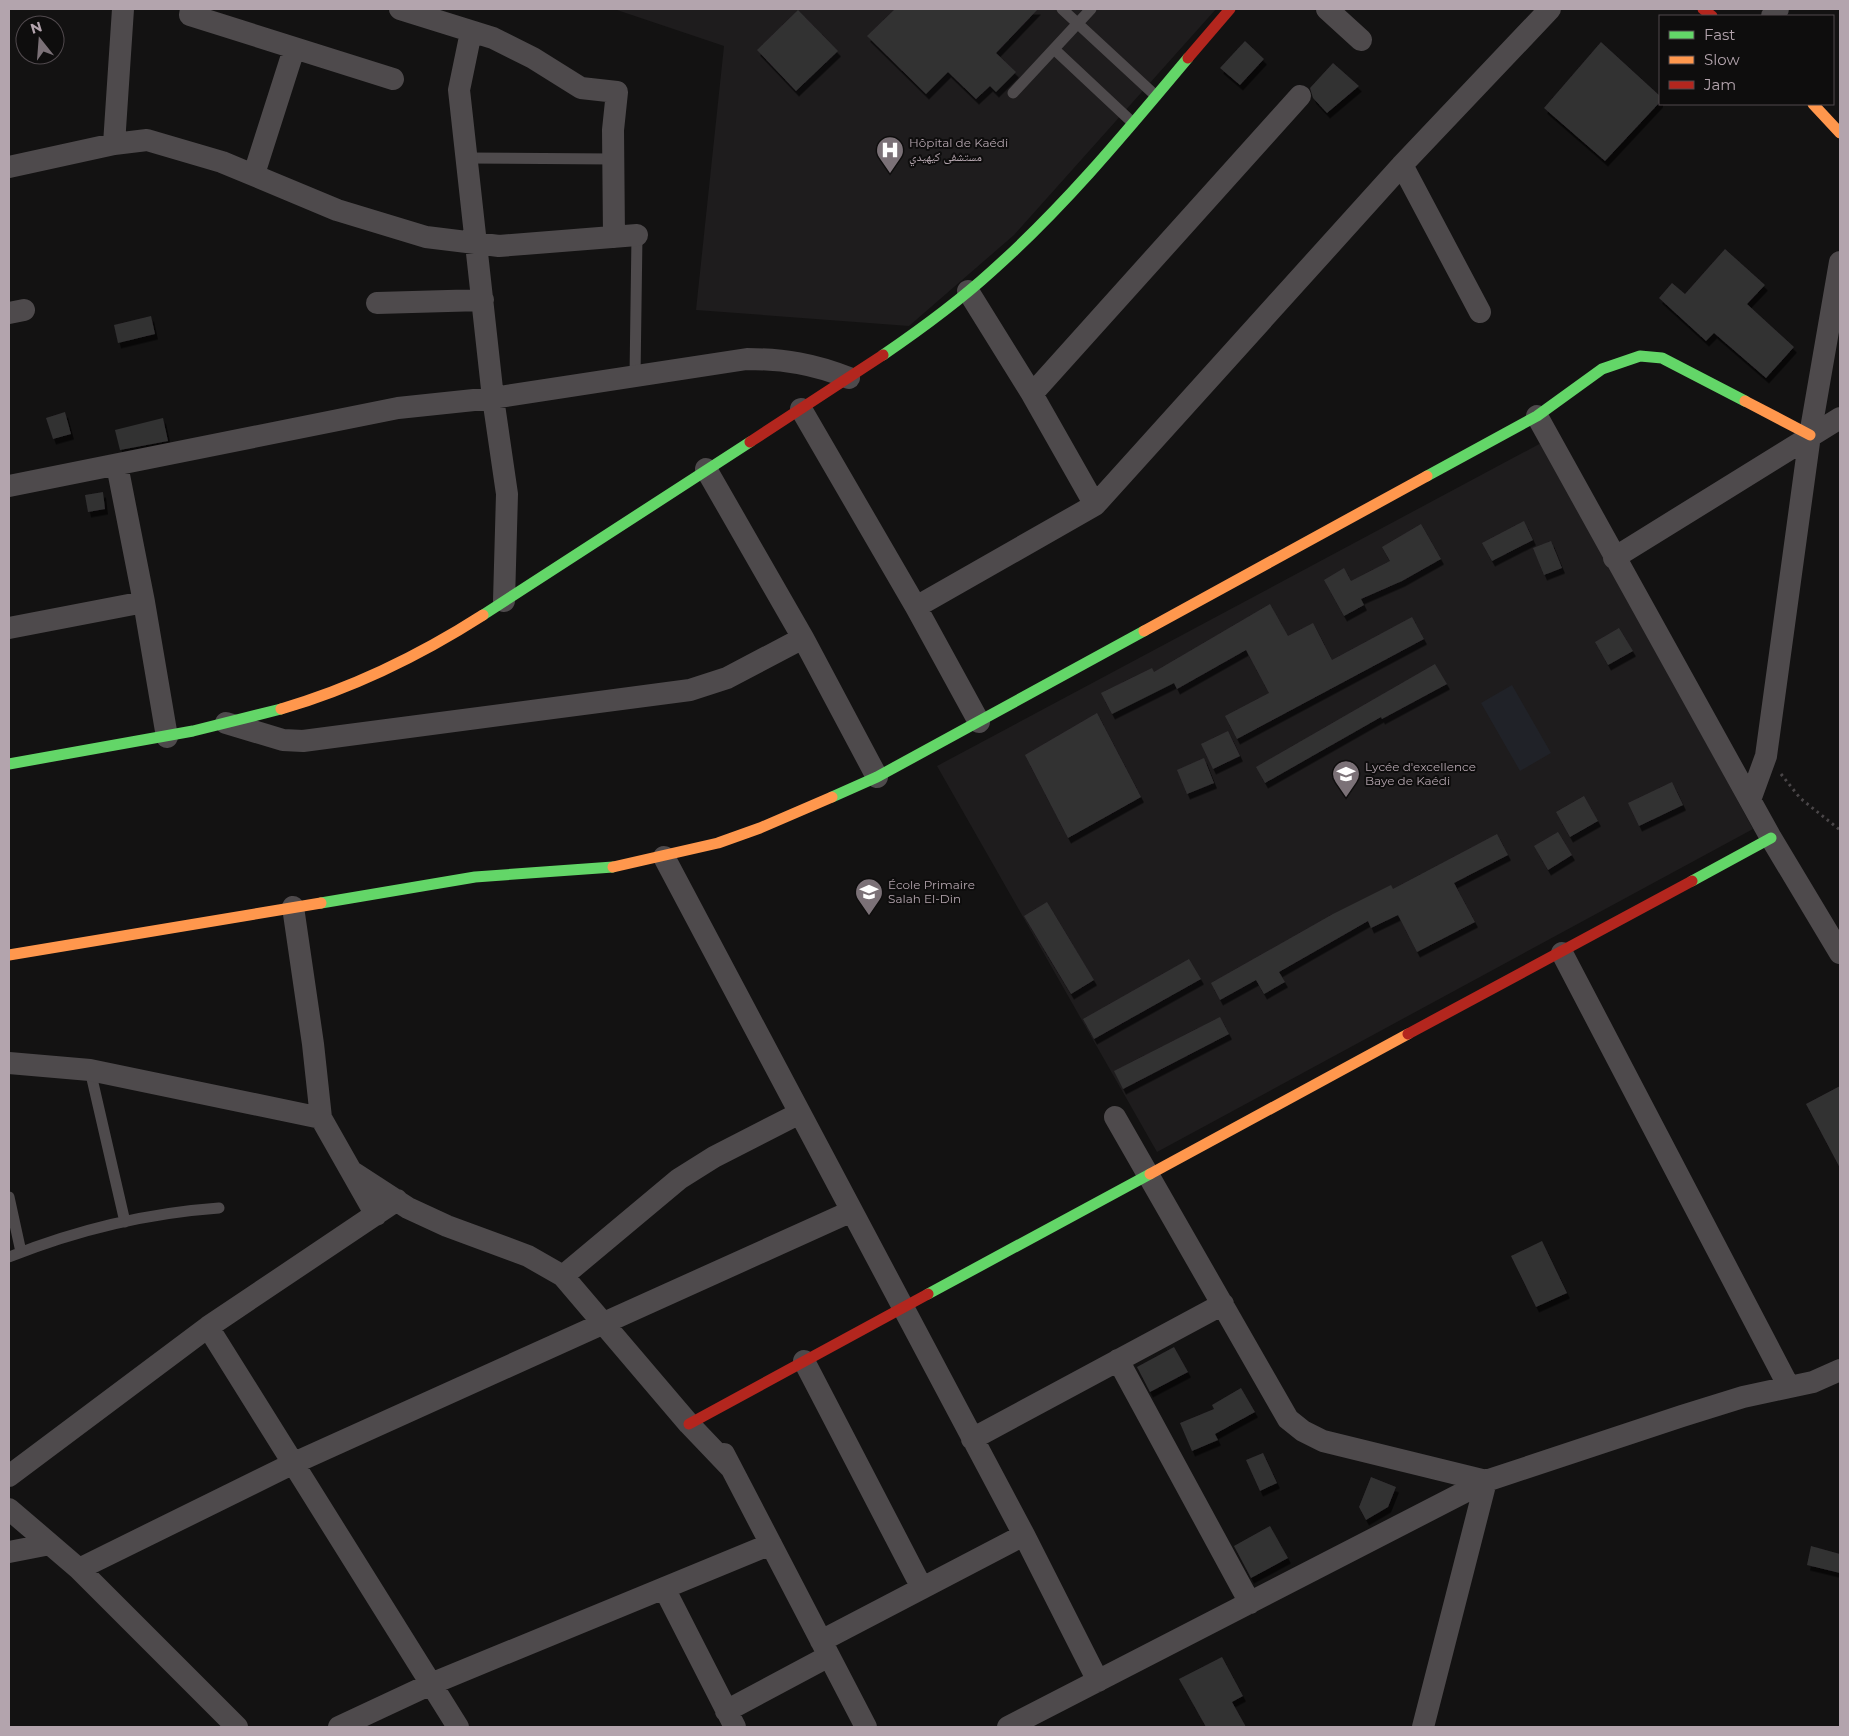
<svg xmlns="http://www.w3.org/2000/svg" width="1849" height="1736" font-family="Montserrat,'Noto Naskh Arabic',sans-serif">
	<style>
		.built { fill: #1e1c1d }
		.green { fill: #202228 }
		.building { fill: #333133; filter: url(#shadow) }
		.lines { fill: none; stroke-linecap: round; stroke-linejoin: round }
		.path { stroke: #4a4648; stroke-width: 3; stroke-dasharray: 2.5 4; stroke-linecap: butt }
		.lane { stroke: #4e4a4c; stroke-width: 11 }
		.street { stroke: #4e4a4c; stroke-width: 22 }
		.fast { stroke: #63d668; stroke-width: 11 }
		.slow { stroke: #ff974d; stroke-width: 11 }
		.jam { stroke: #b3261e; stroke-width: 11 }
		.labels { text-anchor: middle; stroke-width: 4; stroke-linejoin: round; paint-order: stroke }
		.poi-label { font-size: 12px; fill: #b3a4ad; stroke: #0e0d0d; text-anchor: start }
	</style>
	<defs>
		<filter id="shadow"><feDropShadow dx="3" dy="5.5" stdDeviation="0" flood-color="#0009"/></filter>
	</defs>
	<rect width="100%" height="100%" fill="#131212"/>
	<path class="built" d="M614,9H1216L1014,235L909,326L696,310L724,46Z
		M1543,442L1753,829L1157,1152L937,766Z"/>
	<path class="green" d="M1512,685L1551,753L1520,771L1481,703Z"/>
	<path class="building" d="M895,9H1038L996,53L1016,72L996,92L990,86L976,99L948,72L926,94L867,36Z
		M798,10L838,51L796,91L757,50Z
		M1245,41L1264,59L1240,85L1220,68Z
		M1601,42L1660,96V102L1605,161L1544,108Z
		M1333,63L1359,86L1327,113L1313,98L1310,88Z
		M1725,249L1765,285L1747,304L1794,347L1766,378L1714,333L1706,341L1659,298L1672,283L1685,294Z
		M151,316L155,334L118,343L114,325Z
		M65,412L71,434L53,439L46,418Z
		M163,418L168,441L120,450L115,430Z
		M103,492L105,509L88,512L85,495Z
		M1524,521L1533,540L1492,561L1482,543Z
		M1421,524L1441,559L1402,581L1361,599L1364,605L1344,616L1324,580L1344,568L1351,581L1390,561L1382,547Z
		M1551,541L1562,568L1544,575L1533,548Z
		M1270,604L1288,636L1313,623L1332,660L1412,617L1424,639L1237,739L1225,716L1269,693L1246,650L1177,689L1174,683L1112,714L1101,693L1152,668L1154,672Z
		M1619,628L1633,651L1608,665L1595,642Z
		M1435,664L1447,684L1382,719L1381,717L1265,783L1256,767Z
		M1097,713L1141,797L1068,838L1025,755Z
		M1228,731L1240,756L1213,769L1201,744Z
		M1204,758L1214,783L1187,794L1177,770Z
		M1672,782L1683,805L1639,826L1628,803Z
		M1584,796L1598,821L1570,837L1556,812Z
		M1558,832L1572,855L1548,870L1534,846Z
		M1497,834L1508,855L1454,883L1475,922L1417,952L1398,915L1371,928L1368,921L1279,972L1285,982L1264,994L1256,980L1220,1000L1211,983L1333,914L1391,885L1393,889Z
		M1047,902L1094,980L1071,994L1024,916Z
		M1189,959L1201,979L1094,1039L1083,1019Z
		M1220,1017L1229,1034L1123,1089L1114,1071Z
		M1840,1086V1168L1806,1104Z
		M1542,1241L1567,1293L1536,1307L1511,1256Z
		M1174,1347L1188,1372L1150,1392L1137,1367Z
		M1241,1388L1255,1412L1215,1434L1218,1440L1192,1451L1180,1423L1214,1409L1212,1405Z
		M1263,1453L1277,1483L1260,1491L1246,1460Z
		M1371,1477L1396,1487L1388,1507L1366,1520L1359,1507Z
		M1270,1526L1288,1558L1251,1578L1234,1546Z
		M1811,1546L1840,1554V1573L1807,1565Z
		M1222,1657L1243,1696L1232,1702L1246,1727H1206L1179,1679Z"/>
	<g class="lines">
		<path class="path" d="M1781,774L1800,798L1840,830"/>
		<path class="lane" d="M1062,9L1156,96
			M1054,49L1133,123
			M1013,93L1091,9
			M467,158L613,159
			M635,377L637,235
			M90,1070L125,1222
			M9,1197L21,1252
			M9,1257C74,1231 148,1213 219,1208"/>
		<path class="street" d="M191,9L190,15L393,79
			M400,9L493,38L533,58L581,88L617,92L613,130L614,237
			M1327,9L1361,40
			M1772,16L1778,9
			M471,32L459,90L493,398L507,494L504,601
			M114,144L123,9
			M1402,165L1480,312
			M9,167L114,144L147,140L222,162L337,210L426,237L499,246L637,235
			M254,174L294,49
			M968,291L1032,394L1095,505
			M377,303L483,300
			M9,313L24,310
			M1032,394L1300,96
			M801,409L916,607L979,722
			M1537,416L1771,838L1840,953
			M117,465L144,602L167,737
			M706,469L803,638L877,777
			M9,486L398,408L493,398L747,359C784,359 814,364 849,378
			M1614,558L1840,418
			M916,607L1095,505L1402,165L1550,9
			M9,628L144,602
			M226,723L283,740L303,741L690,690L727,678L803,638
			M1750,800L1766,756L1810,435L1840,262
			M664,857L1024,1535L1098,1681
			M293,907L313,1044L321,1118L376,1215
			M1562,953L1789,1387
			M9,1063L90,1070L321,1118
			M1115,1117L1288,1419L1303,1431L1323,1441L1486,1481L1423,1727
			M351,1171L408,1208L447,1226L528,1256L563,1276L689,1424L730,1467
			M563,1276L679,1179L714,1157L800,1113
			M208,1327L458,1727
			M1118,1360L1250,1603
			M804,1361L922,1588
			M972,1439L1223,1304
			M724,1454L866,1727
			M9,1476L208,1327L397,1200
			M9,1509L79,1569L237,1727
			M9,1552L50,1544
			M79,1569L292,1464L852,1211
			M664,1588L735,1727
			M821,1641L1024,1535
			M726,1711L829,1656
			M339,1727L431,1684L771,1544
			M1008,1727L1486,1481L1682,1416L1743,1397L1813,1382L1840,1370"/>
		<path class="fast" d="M883,355C921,329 958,302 992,271C1064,207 1126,132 1188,58
			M1427,476L1537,416L1602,369L1640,356L1662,358L1745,401
			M483,615L750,442
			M9,764L193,731L281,709
			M832,797L877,777L1144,631
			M1692,881L1771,838
			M321,903L475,877L613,867
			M928,1294L1150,1174"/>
		<path class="slow" d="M1813,104L1840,133
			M1745,401L1810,435
			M1144,631L1427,476
			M281,709C353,688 419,656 483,615
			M613,867L718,843L760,828L832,797
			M9,955L321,903
			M1150,1174L1408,1034"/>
		<path class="jam" d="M1703,9L1712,16
			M1188,58L1230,9
			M750,442L883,355
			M1408,1034L1692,881
			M689,1424L928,1294"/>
	</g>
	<defs>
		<g id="hospital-pin" transform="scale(1.4375)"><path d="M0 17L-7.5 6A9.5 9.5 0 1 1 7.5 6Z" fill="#7b7177" stroke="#0e0d0d"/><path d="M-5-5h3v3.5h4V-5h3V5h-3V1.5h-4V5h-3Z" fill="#fff"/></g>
		<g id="school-pin" transform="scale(1.4375)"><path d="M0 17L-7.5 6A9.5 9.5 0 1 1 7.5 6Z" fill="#7b7177" stroke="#0e0d0d"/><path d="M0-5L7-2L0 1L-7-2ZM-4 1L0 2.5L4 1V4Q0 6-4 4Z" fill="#fff"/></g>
	</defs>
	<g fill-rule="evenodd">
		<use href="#hospital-pin" x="890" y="150"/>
		<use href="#school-pin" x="1346" y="774"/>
		<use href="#school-pin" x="869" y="892"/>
	</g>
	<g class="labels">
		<g class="poi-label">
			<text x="909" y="147">Hôpital de Kaédi<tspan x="909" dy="14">مستشفى كيهيدي</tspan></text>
			<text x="1365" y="771">Lycée d'excellence<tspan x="1365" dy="14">Baye de Kaédi</tspan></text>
			<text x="888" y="889">École Primaire<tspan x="888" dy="14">Salah El-Din</tspan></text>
		</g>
	</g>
	<rect width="1849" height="1736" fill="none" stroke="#b3a4ad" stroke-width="20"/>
	<rect x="1659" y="15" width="175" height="90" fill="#0e0d0d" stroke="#50494d"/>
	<rect x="1669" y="31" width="25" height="8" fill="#63d668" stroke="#50494d"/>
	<text x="1704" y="40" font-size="15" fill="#b3a4ad">Fast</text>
	<rect x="1669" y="56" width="25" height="8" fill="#ff974d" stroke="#50494d"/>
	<text x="1704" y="65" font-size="15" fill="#b3a4ad">Slow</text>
	<rect x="1669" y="81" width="25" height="8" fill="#b3261e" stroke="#50494d"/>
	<text x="1704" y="90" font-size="15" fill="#b3a4ad">Jam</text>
	<g transform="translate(40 40) rotate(343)"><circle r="24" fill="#0e0d0d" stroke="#50494d"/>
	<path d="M0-4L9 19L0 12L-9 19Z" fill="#7b7177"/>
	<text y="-8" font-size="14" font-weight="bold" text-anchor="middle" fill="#b3a4ad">N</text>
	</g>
</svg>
